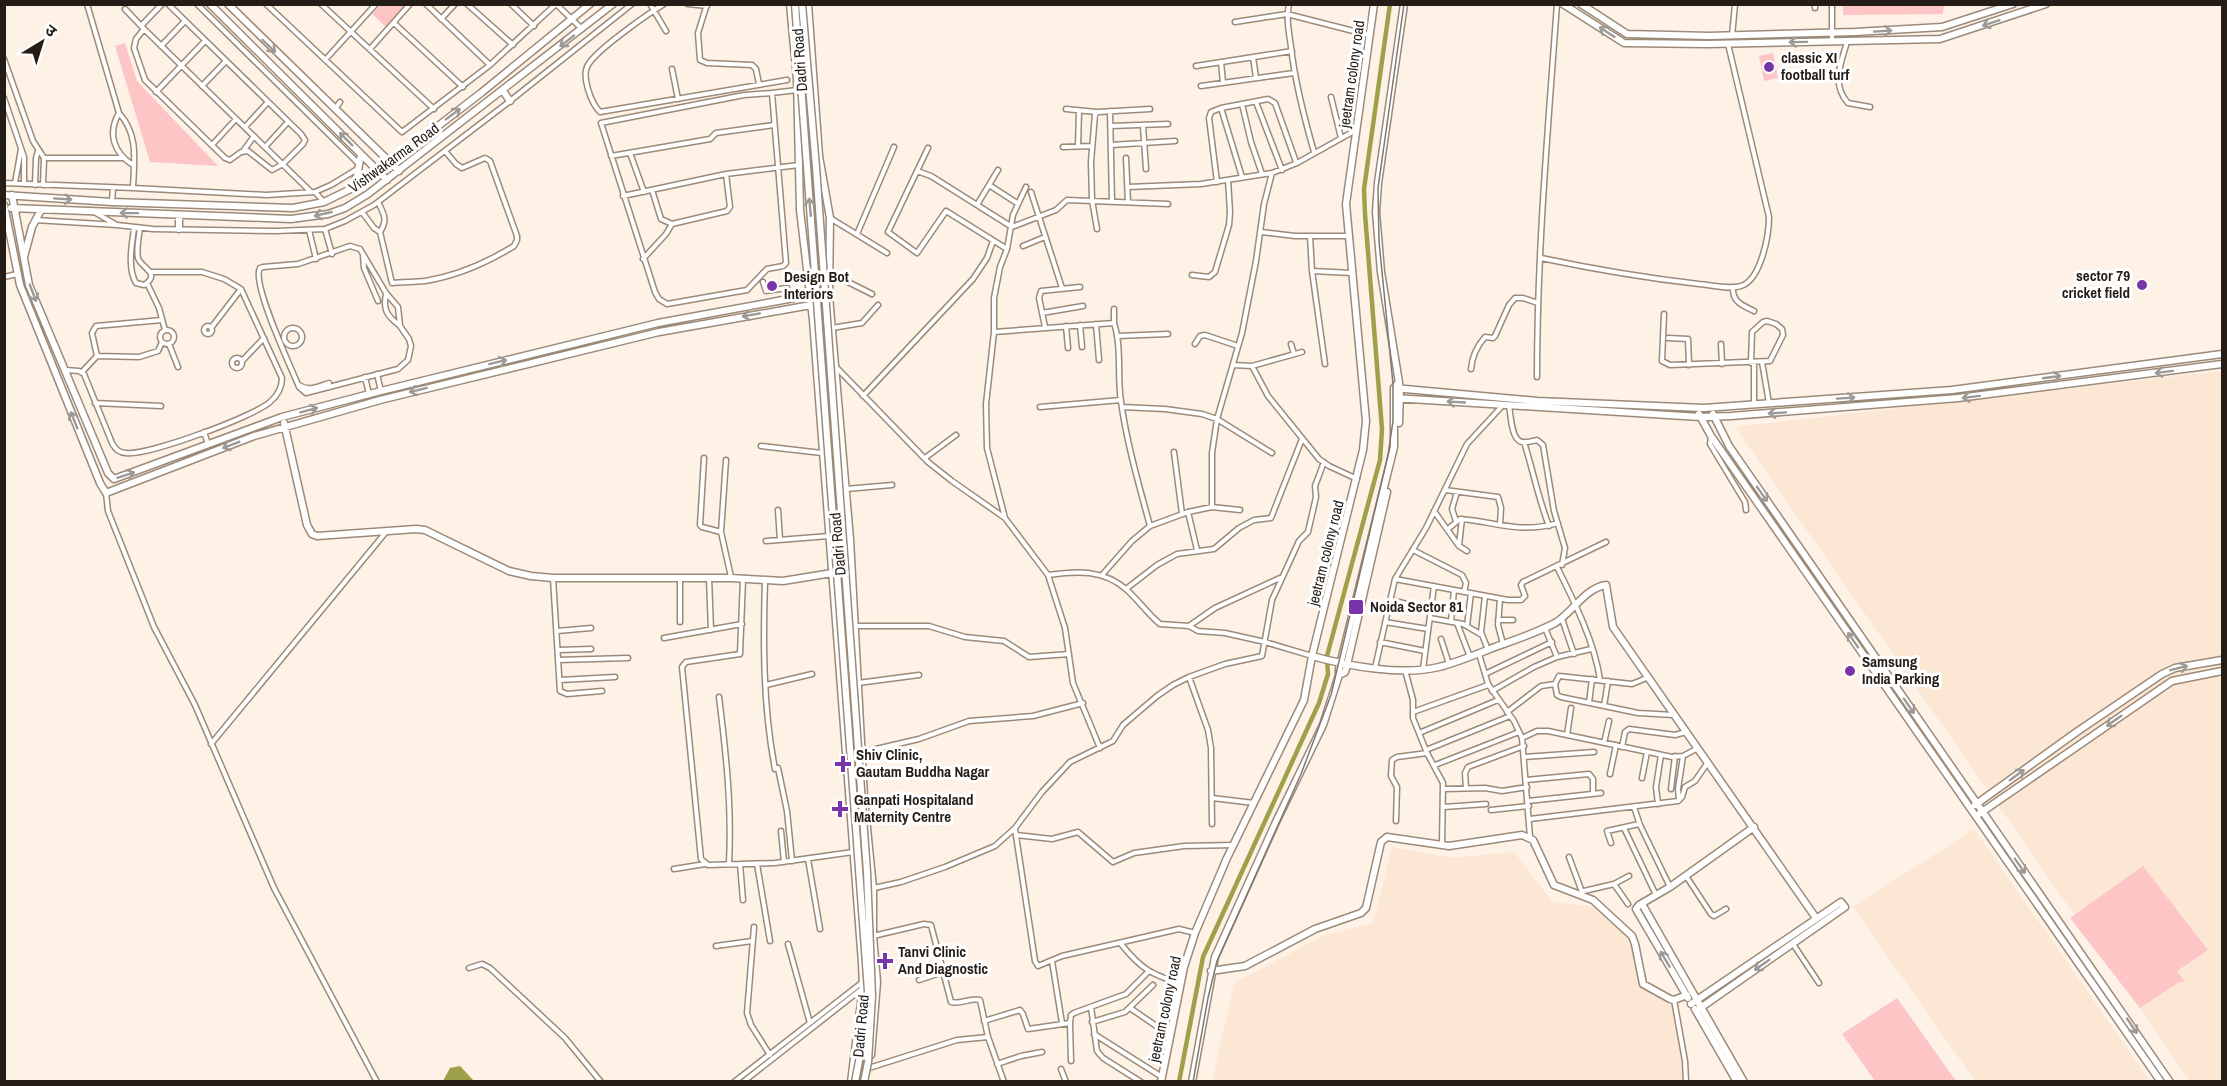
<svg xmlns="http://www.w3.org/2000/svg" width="2227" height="1086" font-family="'Archivo Narrow','Noto Sans Devanagari',sans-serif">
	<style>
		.built { fill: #fce7d4 }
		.green { fill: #fec5c7 }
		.water { fill: #9fa04a }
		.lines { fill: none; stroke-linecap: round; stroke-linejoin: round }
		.canal { stroke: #9fa04a; stroke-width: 4.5 }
		.street-casing { stroke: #9c8a79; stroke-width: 7 }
		.secondary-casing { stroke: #9c8a79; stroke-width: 9 }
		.street { stroke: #fff; stroke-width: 4 }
		.secondary { stroke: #fff; stroke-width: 6 }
		.rail { stroke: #80776f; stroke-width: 1.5 }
		.secondary-bridge-casing { stroke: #9c8a79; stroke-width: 9; stroke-linecap: butt }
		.secondary-bridge { stroke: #fff; stroke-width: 6 }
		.oneway { stroke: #9c9997 }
		.poi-dot { fill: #7735a9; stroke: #fff; stroke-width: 2 }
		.labels { text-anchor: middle; stroke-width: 6; stroke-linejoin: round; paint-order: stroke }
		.poi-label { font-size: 15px; font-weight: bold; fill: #241d17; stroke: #fff; text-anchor: start }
		.street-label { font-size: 15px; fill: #241d17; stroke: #fff }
	</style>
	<rect width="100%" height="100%" fill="#fef1e6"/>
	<path class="built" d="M2222,371V1081H2190L1735,427Z
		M1974,829L2150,1081H1975L1853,907Z
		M1392,847L1453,858L1514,852L1553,902L1596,907L1638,946L1640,987L1671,1005L1689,1069L1690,1081L1212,1082L1234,983L1323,936L1373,923Z"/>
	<path class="green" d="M381,5V4L406,5L386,27L372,14Z
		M1843,5V4L1944,5L1943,14L1843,15Z
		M125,43L137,81L218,166L150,162L115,46Z
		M1773,53L1778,78L1764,81L1759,56Z
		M2143,866L2208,950L2177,971L2185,982H2179L2140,1008L2070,918Z
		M1897,998L1956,1081H1875L1842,1034Z"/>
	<path class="water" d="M460,1066L474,1081H443L450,1068Z"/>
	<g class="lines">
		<path class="canal" d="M1179,1082L1203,957L1319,703L1328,674L1327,656L1380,460L1382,429L1365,214L1364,189L1390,4"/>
		<g class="street-casing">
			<path id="street" d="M197,4L359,164
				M266,4L402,132L490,65L556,4
				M321,4L434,109
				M426,4L490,65
				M467,4L513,45
				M511,4L534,26
				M556,4L582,29
				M650,4L666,31
				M664,4C648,14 596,50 588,65C581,76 591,103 600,112L787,80
				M688,4L707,6
				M707,4L698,33L700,60L707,63L752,65L756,69L759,84
				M1289,4C1286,19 1289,32 1291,47C1295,83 1304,117 1314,152
				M1815,4V8
				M1832,4V41
				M125,9L144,29L311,192
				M441,19L455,4
				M1235,22L1287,14L1369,35
				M394,23L463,87
				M141,26L162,4
				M144,29L136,39L134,48L145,80L225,158L230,160L241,152L248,151L272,170L283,164L303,144L305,140L301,134L168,4
				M1732,36L1735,4
				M1847,42C1841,63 1831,84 1848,103L1870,107
				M161,46L185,21
				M370,49L410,4
				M1253,57L1256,78
				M4,59L33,141L44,158L43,185
				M325,60L376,4
				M1221,62L1223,83
				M1196,66L1292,51
				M672,69L678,99
				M202,86L226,61
				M1201,86L1294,73
				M156,92L205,41
				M772,93L786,263L783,266L767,269L747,290L667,304L659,299L655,292L601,123L744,95Z
				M772,93L797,90
				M1331,97L1341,138
				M4,98L24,157V184
				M1256,102L1282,170
				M1242,104L1251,142L1262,174
				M335,109L340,102
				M1066,109L1096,112
				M1110,111L1112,201
				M119,113C107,134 114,153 133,165
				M1110,126L1168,124
				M1143,126L1146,169
				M245,127L268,102
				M212,145L236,119
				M1111,145L1175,141
				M1078,146L1079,111
				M265,147L288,122
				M1063,147L1092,146
				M928,148L888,232L917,253L946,211L1007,249
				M244,150L254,136
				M630,153L644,192
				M611,156L710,139L716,133L774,125
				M44,158H123
				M1126,158L1128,202
				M998,170L989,185L1017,203
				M917,171L931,176L1012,227L1056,210L1067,200L1168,204
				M1242,177L1221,108L1268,99L1275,103L1296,162
				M1217,182L1209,118L1211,112L1221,108
				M4,183L133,188C134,161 139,135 119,113L87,4
				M15,183L21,149
				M35,185L36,158L38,151
				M1128,187L1201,184L1272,173L1297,163L1356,130
				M133,188L266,195L315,192L331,185L359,168
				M652,190L661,219L672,224L727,211L730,207L726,174
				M315,192L324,202
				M1031,192L1062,288
				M623,196L726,174L799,165
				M112,202L113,188
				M378,202C384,214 388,220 380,232L392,283C403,282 414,282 425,281C456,276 488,262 514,246L517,240V236L490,161L485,158L462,168L456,164L445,151
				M977,205L989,185
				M362,212L374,228L380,232
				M96,213L115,224
				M830,218L887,253
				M35,220L117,225L153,229L276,231L325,229L345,221L374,205L510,101L632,4
				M134,228C132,244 127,268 136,283L144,285C162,273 141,268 138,258C136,249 139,237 140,228
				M325,229L332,254
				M1097,229L1092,200L1091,162L1095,114L1098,112L1150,109
				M309,230L316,259
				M1261,232L1295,236H1349
				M857,234L894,147
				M1310,236L1312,271L1325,364
				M350,246L360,249L386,293L398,307L400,326L409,339L411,346L408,360L398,369L306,393L299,387C291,367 251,283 260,268L263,267L298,264Z
				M1023,246L1045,237
				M363,255L364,268L378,301
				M1541,258C1593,269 1646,278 1699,284C1712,285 1729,290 1741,286C1761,280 1769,235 1769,217L1728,44
				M643,259L666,234L672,224
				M1312,271L1352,273
				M1192,275L1209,277L1215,272L1229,225L1230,212L1228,180
				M4,277L17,274
				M829,277L832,274L872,294
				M763,282L766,291L787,288L789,299
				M147,283L159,308L165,330
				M1733,287C1732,302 1742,305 1754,311
				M386,294C383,309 386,315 399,325
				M1114,309V323
				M1042,313L1083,306
				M1664,314L1662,361L1670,365L1770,361L1783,335L1782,329L1776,324L1767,321L1763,322L1752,332L1751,363
				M1096,324L1099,360
				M1080,325L1082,347
				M1066,326L1068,348
				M204 330a4 4 0 1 1 8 0a4 4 0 1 1-8 0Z
				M1045,327L1039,298L1041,291L1080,287
				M284 337a9 9 0 1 1 18 0a9 9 0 1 1-18 0Z
				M211,328L241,289
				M832,328L862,323L878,305
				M160 337a7 7 0 1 1 14 0a7 7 0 1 1-14 0Z
				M994,332L1114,323C1122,348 1117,376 1121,402C1127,444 1139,485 1150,526
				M1117,336L1168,334
				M1668,338L1688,339L1689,365
				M169,344L178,367
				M1195,344L1200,336L1205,335L1238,346
				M1291,344L1294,354
				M1721,344L1722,364
				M97,356L92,333L96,326L162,320
				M232 363a5 5 0 1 1 10 0a5 5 0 1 1-10 0Z
				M242,361L264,338
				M1754,362V404
				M1762,362L1769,403
				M1233,365L1252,366L1268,396L1319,459L1329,466L1357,479
				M835,366L928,462L952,481L1005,518L1048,575C1076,571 1104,569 1127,590C1139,601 1148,614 1160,624L1189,626L1198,631L1225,633L1265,642L1312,656
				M1252,366L1302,352
				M1471,369C1472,357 1477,346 1485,337L1493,338L1495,336L1509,305L1515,298H1523L1538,303
				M65,370L79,371L84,374L112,443C115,449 119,453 126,453C147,456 253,417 270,402C277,396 282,388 282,378L241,289L224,279L202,272H150
				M82,372L97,356L139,357L158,351L162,342
				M377,374L381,391
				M365,377L369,394
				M1537,377C1537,252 1548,128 1557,4
				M299,385C309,392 319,386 329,383
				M863,396L973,279L987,258L993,241
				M95,403L161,406
				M1509,406C1511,415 1511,440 1522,442C1527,443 1533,441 1537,440L1543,445L1554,511L1565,548L1562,565
				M1040,407L1121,400
				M1122,407L1165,409L1202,414L1217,419L1272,453
				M204,432L208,444
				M1711,437L1710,444L1745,502L1746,510
				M1524,442C1533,470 1538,498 1549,526
				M761,446L822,453
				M1174,452L1182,514
				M704,458L700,525L702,527L721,532L731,577
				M925,458L956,435
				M846,489L892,485
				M1445,490L1498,497L1501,508L1500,525
				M106,493L108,511L154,627L195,705L274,888L377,1082
				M1212,507V453L1217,419L1242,333L1256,261L1264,204L1272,173
				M778,510L780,540
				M1434,511L1459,546L1467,551
				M1188,512L1212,507L1240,510
				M1005,518L987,448L986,404L994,332V298L1000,267L1007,249L1013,215L1026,187
				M1456,521L1452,509L1457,492
				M1448,529L1460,519C1497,522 1520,534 1558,523
				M721,532L726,460
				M766,541L829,536
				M1459,545L1462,519
				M1413,550L1462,575L1466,583L1464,592
				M1557,567C1574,601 1595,643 1600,680
				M1048,575L1065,628L1073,683L1100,748
				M1102,575L1132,541L1150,526L1188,512L1197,550
				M553,578L560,691L567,694L602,691
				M709,578L711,630
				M743,579L740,654L686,662L682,667L701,859L708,865L775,863L853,852
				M1395,579L1508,600H1521L1525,596L1521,585L1523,582L1606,542
				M765,581C763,644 763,707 775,769L778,768L787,811L792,861
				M1126,589L1157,565L1177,554L1214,549L1239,528L1254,520L1271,518L1302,439
				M1485,596L1481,632L1488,650
				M1500,599L1498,625L1503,644
				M1391,600L1418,607
				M1430,618L1463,624L1482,635
				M1562,619L1574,654
				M1498,620H1513
				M680,622V578
				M1385,622L1428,629
				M1451,622L1454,590
				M1457,623L1470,657
				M856,626H929L965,637L1004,641L1029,657L1069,654
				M1189,626L1215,608L1280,578
				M1467,626L1471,593
				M557,631L591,628
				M664,638L742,624
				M1441,639L1449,664
				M1380,642L1425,651
				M558,650L591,649
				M1479,654L1488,684L1514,721L1522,738L1530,837
				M1557,657L1591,649
				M558,660L628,658
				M1375,668L1395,579L1426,528L1467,444L1503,405
				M1423,669L1434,586
				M1405,670L1413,700V718L1427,753L1443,783L1442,845
				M1485,674L1552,642
				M1189,677L1208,730L1211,748L1212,824
				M1649,677L1632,684L1559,676L1555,684L1557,695L1561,697L1638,713L1674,715
				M560,680L615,677
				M858,683L919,675
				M766,685L812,674
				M1492,691L1534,667L1557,657L1545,628
				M719,697C726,753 732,807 729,863
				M1589,703L1592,679
				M1604,706L1608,681
				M1413,712L1488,685
				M1507,712L1541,686L1555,684
				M1419,733L1498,700
				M1567,735L1571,708
				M1522,738L1537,731H1548L1672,757L1683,756L1698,748
				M1604,743L1609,721
				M211,744L386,532
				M1622,747L1625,732L1629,729L1675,735L1686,732
				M1426,750L1510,716
				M863,752L919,739L969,721L1033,716L1083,703
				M1524,757L1594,752
				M1435,765L1519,732
				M1610,774L1616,745
				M1642,778L1647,752
				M1526,780L1589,774L1593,779V794
				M1466,788L1465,773L1468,767L1524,746
				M1445,789L1485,788L1502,791L1527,787
				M1671,789L1675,756
				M1212,798L1254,803
				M1679,799L1678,789L1683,756
				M1528,801L1601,793
				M1658,804L1656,787L1661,755
				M1444,807L1486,804
				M1634,807L1640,825L1670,887
				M1491,810L1529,806
				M1530,819L1678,801L1682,797L1685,787L1695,781L1708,762
				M1396,821L1397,787L1391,776L1392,760L1397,757L1427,753
				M1624,828L1656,895
				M1015,829L1035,961L1038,966L1062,956L1179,929L1195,933
				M781,831L784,862
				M1016,835L1052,839L1078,832L1113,862L1134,853L1184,846L1233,845
				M1611,843L1607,831L1639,824
				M1569,857L1582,892
				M808,859L820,929
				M740,864L743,900
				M757,864L770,941
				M674,869L705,864
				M1686,876L1711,914L1714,916L1726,909
				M1614,884L1628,904
				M874,888L901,882L945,867L995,846L1015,828L1042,792L1070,762L1113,741L1123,725L1157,696L1173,685L1189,677L1225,664L1262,656L1272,600L1299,541L1308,532L1316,497L1315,486L1324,462
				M1580,894L1584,891L1614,884L1629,876
				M754,927L747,1013L751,1025L770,1055
				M873,936L924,924L931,925L951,1002C961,1005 971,997 980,1000L988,1037L1004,1082
				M788,944L810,1023
				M1121,944C1142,970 1150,973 1180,984
				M1793,944L1819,983
				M716,946L752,941
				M1052,961L1062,1023
				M469,968L482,964L490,968L565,1038L601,1082
				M919,980L943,972
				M1674,1000L1685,1061L1686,1082
				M1091,1007L1097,1051L1103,1058L1141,1082
				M1130,1008L1171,1036
				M984,1021L1020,1010L1023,1014L1028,1029L1070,1023L1071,1015L1074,1013L1126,994L1148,972
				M1092,1022L1125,1012L1153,985
				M1070,1023L1071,1061
				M1094,1034L1162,1077
				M997,1064L1021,1056L1042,1052
				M869,1068L957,1040L988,1037
				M1061,1069L1066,1082
				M734,1082L864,981
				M743,1082L863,988"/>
		</g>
		<g class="secondary-casing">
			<path id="secondary" d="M210,4L387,180
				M228,4L399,171
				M790,4L797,79L800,210L813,320L862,963L863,987L851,1082
				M808,4L819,156L830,218L829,296L850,539L864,797
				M1563,4L1624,43L1708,44L1940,39L2046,4
				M1581,4L1627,34L1709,36L1855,32L1942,27L2013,4
				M503,91L510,101
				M351,189L357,176L361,154
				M4,195L112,202L293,208L324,202L361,184L390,163L481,93L590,4
				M12,195L29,285L108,473L114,479L282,417L381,391L658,323L810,295L828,296
				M4,205L20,285L100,483L106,493L254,436L380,400L659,332L811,305L829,306
				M11,208L291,219L328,214L345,208L368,194L613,4
				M179,215V229
				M24,257L32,227L41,210
				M1394,388L1537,401L1704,408L1952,390L2222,354
				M1394,398L1700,417L1731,416L1958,398L2222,364
				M1699,414L1711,436L2161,1082
				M1713,414L1729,446L2170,1082
				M284,423L307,525L312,534L317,536L416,529L425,530L509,571L531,576L553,578H731L783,581L832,573
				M1399,423L1400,389L1381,272L1376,212L1378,183L1404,4
				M1312,656C1348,666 1402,676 1439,667C1458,662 1477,654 1495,647C1515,640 1536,633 1555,623C1572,613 1585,588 1606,585L1613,627L1816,918
				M1339,675L1345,672L1347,665L1387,492
				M1975,805L2078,731L2162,674L2175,668L2222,660
				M865,808L873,888V936L877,982L871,1055
				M1979,814L2172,681L2222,671
				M1642,904L1744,1082
				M1211,971L1245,966L1315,929L1361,913L1366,908L1381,842L1387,837L1449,846L1522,835L1533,840L1554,885L1593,900L1632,936L1635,944L1643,984L1670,999L1674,1000L1687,995
				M1688,998L1636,909L1639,905L1670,887L1754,827
				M1691,1004L1841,902L1845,907L1696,1011
				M1695,1009L1737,1082
				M1161,1082L1184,967L1195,933L1227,858L1304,700L1312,656L1363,450L1366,421L1346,204L1374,4
				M1192,1082L1215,957L1276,822L1323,725L1339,675V669L1394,447V388L1398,383"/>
		</g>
		<use href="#street" class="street"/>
		<use href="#secondary" class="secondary"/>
		<path class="rail" d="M1193,1082L1208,998L1217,961L1301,774L1331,695L1388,455L1393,421V384L1379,241L1378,188L1404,4"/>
		<g class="secondary-bridge-casing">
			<path id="secondary-bridge" d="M795,4L868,991L860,1056L855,1082
				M802,4L816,167L867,872L872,996L868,1062L864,1082"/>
		</g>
		<use href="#secondary-bridge" class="secondary-bridge"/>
	</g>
	<defs><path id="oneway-shaft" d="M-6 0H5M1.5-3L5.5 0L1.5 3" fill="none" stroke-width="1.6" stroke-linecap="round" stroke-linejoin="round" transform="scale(1.5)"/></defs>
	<g class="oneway">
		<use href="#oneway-shaft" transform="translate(1991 23) rotate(161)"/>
		<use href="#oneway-shaft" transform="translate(1883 31) rotate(-4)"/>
		<use href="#oneway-shaft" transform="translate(1607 32) rotate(-147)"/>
		<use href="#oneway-shaft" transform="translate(567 41) rotate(142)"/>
		<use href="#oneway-shaft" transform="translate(1798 42) rotate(179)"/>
		<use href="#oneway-shaft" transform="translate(269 46) rotate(44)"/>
		<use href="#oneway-shaft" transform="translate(453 114) rotate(-37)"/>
		<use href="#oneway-shaft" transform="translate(346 139) rotate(-135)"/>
		<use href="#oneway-shaft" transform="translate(63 199) rotate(4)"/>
		<use href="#oneway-shaft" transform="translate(810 207) rotate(-95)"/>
		<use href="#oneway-shaft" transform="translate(129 213) rotate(-179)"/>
		<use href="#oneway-shaft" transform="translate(323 214) rotate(167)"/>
		<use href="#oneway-shaft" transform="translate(33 293) rotate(69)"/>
		<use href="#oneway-shaft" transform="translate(751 315) rotate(170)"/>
		<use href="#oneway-shaft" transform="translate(498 362) rotate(-14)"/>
		<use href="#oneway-shaft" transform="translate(2164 372) rotate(173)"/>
		<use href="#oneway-shaft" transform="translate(2052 377) rotate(-8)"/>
		<use href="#oneway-shaft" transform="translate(418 390) rotate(166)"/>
		<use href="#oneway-shaft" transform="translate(1971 397) rotate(173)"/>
		<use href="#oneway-shaft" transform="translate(1846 398) rotate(-4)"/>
		<use href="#oneway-shaft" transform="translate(1456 402) rotate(-177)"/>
		<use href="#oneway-shaft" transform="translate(309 410) rotate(-15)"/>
		<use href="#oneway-shaft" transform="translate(1777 413) rotate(176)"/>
		<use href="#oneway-shaft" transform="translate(74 420) rotate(-112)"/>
		<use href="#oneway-shaft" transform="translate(231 445) rotate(159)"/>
		<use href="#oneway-shaft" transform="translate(126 475) rotate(-18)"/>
		<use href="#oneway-shaft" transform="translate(1762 494) rotate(55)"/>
		<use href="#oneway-shaft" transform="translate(1853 640) rotate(-125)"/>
		<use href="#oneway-shaft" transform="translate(2179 668) rotate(-14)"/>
		<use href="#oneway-shaft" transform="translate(1909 706) rotate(55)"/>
		<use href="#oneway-shaft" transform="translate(2114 721) rotate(145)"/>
		<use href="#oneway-shaft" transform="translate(2017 775) rotate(-36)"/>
		<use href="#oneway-shaft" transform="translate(2020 866) rotate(55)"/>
		<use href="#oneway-shaft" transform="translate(1665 959) rotate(-121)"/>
		<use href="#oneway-shaft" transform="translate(1762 965) rotate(145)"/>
		<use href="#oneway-shaft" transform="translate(2132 1026) rotate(56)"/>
	</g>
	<g class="poi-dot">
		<circle cx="1769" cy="67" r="6"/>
		<circle cx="2142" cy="285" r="6"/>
		<circle cx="772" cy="286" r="6"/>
		<rect x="1348" y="599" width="16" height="16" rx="3"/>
		<circle cx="1850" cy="671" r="6"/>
		<path d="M840 755h6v6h6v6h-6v6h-6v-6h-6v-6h6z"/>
		<path d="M837 800h6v6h6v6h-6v6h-6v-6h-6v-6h6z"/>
		<path d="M882 952h6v6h6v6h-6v6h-6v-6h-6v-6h6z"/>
	</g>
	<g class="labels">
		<g class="poi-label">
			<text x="1781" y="63">classic XI<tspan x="1781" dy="17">football turf</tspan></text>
			<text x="2130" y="281" text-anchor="end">sector 79<tspan x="2130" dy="17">cricket field</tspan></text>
			<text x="784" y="282">Design Bot<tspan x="784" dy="17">Interiors</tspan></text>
			<text x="1370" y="612">Noida Sector 81</text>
			<text x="1862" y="667">Samsung<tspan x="1862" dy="17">India Parking</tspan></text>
			<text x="856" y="760">Shiv Clinic,<tspan x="856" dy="17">Gautam Buddha Nagar</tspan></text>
			<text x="854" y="805">Ganpati Hospitaland<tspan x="854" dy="17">Maternity Centre</tspan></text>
			<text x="898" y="957">Tanvi Clinic<tspan x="898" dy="17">And Diagnostic</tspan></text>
		</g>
		<g class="street-label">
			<text transform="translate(800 60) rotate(-94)" y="5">Dadri Road</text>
			<text transform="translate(1352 74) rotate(-82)" y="5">jeetram colony road</text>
			<text transform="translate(394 158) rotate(-36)" y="5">Vishwakarma Road</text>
			<text transform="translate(838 544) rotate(-95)" y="5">Dadri Road</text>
			<text transform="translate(1326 553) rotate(-76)" y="5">jeetram colony road</text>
			<text transform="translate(1165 1009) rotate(-78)" y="5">jeetram colony road</text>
			<text transform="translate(861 1026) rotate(-85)" y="5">Dadri Road</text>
		</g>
	</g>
	<rect width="2227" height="1086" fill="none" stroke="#241d17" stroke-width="12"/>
	<g transform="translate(42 42) rotate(38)" stroke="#ffffff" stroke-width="4.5" paint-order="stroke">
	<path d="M0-4.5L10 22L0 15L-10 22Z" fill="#241d17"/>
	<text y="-9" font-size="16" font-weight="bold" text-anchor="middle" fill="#241d17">उ</text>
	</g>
</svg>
